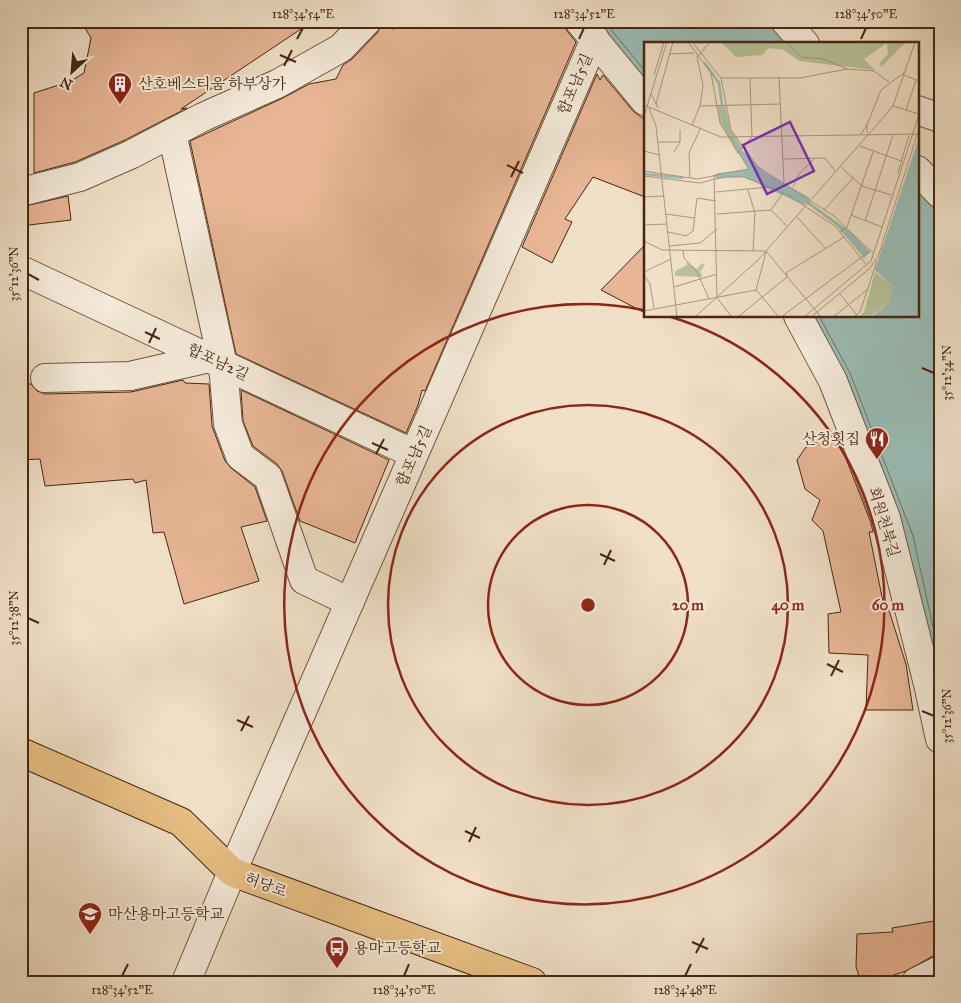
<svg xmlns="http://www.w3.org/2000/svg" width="961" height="1003" font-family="'IM FELL Great Primer','Noto Serif KR',serif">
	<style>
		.water { fill: #9abdb6; stroke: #798174 }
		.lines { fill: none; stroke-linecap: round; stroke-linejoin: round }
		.shore { stroke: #707264; stroke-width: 1 }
		.building { fill: #e8b696; stroke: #472611 }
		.minor-casing { stroke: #71543e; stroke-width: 30 }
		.major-casing { stroke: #472611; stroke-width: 30 }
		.minor { stroke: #f5ebdb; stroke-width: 28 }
		.major { stroke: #e8c084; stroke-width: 28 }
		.ticks { fill: none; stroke: #472611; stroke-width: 2 }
		.ring { fill: none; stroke: #8f2418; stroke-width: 2.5 }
		.labels { text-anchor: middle; stroke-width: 4; stroke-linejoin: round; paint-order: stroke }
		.poi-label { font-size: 15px; fill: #472611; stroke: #f5ebdb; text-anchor: start }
		.street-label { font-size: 15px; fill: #472611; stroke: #f5ebdb }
		.inset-river { fill: none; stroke: #9abdb6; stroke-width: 2.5 }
		.inset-road { fill: none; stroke: #ac967e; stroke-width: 1 }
		.view { fill: #7b2cbf; fill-opacity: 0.15; stroke: #7b2cbf; stroke-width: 2.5 }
		.inset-edge { fill: none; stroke: #472611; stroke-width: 2.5 }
		.centre { fill: #8f2418; stroke: #f5ebdb; stroke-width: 2.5 }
		.ring-label { font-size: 15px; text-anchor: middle; font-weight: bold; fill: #8f2418; stroke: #f5ebdb; stroke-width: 4; stroke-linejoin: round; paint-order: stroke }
		.neatline { fill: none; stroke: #472611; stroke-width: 2 }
		.ticks-label { font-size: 12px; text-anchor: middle; fill: #472611 }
	</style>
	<rect width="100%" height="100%" fill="#f0e0c7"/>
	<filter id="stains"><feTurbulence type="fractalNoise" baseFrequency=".004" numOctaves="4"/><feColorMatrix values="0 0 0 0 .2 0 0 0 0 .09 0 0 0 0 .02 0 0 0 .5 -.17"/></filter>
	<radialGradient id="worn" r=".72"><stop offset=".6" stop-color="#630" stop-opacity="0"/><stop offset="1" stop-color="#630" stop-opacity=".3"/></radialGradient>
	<path class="water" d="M579,21H785L805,44H645V101Z
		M917,170L940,194V745L895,543L798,316H917Z"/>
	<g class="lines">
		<path class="shore" d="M604,21L645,71
			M819,316L850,373L913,536L940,658"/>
	</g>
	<path class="building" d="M81,21H313L181,109L187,108L125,140L75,162L34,173V93L71,81L84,73L91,38Z
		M382,21H391L392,29L427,21H564L567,31L576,42L425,391L422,390L418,405L406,433L236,354L190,141L283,98L309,84L336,79L343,65L352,59L378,32Z
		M597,74L600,80L603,75L633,111L645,120V197L593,177L565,219L572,222L552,263L522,247Z
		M68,196L71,220L21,226V207Z
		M645,245V313L601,290Z
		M183,380L185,383L209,384L212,426L225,461L231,468L255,487L267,521L241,527L259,581L184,604L164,532L153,533L146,480L135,483L133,479L45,486L40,459L21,460V384H31L37,391L45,394L131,392Z
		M241,390L389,460L355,543L300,521L282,471L277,464L253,446L243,421Z
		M836,433L871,523L873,532H869L883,602L886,601L906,664L913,710H866L868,655L829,653L828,614L841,612L823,531L812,520L820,500L805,489L797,460L806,447Z
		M940,920V955L933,956L906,971L891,976L892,982H861L856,967L857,934L893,932L892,928Z"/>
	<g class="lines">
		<g class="minor-casing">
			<path id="minor" d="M579,21L645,101
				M785,21L805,44
				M917,110L940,118
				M172,133L223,365L228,424L240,456L268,477L304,580L350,602
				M917,170L940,194
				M21,192L80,177L132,154L203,117L277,84L341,48L367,21
				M21,270L414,454
				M798,316L833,381L886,518L928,684L940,739
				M45,378L130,376L209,358
				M186,982L232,872L595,39
				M916,982L940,970"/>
		</g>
		<g class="major-casing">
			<path id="major" d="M21,752L181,822L232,872L532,982"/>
		</g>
		<use href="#minor" class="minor"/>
		<use href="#major" class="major"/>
	</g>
	<path class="ticks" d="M297,39L303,28M579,39L584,28M861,39L866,28M280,55L296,62M284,66L292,50M507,165L523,173M511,177L519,161M28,274L39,280M145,332L160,339M149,343L156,328M922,368L934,373M372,443L388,450M376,454L384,439M600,554L615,561M604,565L611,550M28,618L39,623M827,664L843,672M831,676L839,660M922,711L934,716M237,720L253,727M241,731L249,716M465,831L480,838M469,842L476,827M692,942L708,949M696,953L704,938M122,976L128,964M404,976L409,964M685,976L691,964"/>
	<g class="ring">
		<circle cx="588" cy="605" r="100"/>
		<circle cx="588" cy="605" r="200"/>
		<path d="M671 317A300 300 0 1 1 643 310"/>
	</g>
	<defs>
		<g id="building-pin" transform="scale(1.25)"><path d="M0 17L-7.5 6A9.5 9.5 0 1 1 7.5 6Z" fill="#8f2418" stroke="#f5ebdb"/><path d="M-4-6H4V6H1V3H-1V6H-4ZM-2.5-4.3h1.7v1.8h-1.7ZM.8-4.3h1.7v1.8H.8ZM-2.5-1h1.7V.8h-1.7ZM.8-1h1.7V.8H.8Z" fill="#fff"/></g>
		<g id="restaurant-pin" transform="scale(1.25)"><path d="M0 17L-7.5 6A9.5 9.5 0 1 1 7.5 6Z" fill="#8f2418" stroke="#f5ebdb"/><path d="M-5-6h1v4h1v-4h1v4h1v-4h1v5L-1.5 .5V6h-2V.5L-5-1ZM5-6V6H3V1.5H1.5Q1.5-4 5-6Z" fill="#fff"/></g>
		<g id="school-pin" transform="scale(1.25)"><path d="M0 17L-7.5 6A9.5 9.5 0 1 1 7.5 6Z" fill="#8f2418" stroke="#f5ebdb"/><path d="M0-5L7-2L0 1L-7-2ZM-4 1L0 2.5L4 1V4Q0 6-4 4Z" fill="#fff"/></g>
		<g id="bus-pin" transform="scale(1.25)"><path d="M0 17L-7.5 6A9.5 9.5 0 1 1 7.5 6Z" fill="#8f2418" stroke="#f5ebdb"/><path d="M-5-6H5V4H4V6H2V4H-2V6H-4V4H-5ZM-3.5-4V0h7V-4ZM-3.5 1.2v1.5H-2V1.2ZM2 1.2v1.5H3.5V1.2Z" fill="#fff"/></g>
	</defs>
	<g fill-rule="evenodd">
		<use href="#building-pin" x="120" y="84"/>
		<use href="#restaurant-pin" x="877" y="439"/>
		<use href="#school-pin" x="90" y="914"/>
		<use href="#bus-pin" x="337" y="948"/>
	</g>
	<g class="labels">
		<g class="poi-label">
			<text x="138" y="89">산호베스티움 하부상가</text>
			<text x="860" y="444" text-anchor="end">산청횟집</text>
			<text x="108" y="919">마산용마고등학교</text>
			<text x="354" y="953">용마고등학교</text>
		</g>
		<g class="street-label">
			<text transform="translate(575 84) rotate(-67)" y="5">합포남5길</text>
			<text transform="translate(218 362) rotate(25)" y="5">합포남2길</text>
			<text transform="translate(414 456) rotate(-66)" y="5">합포남5길</text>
			<text transform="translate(884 522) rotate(73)" y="5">회원천북길</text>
			<text transform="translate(266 885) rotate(20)" y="5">허당로</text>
		</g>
	</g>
	<g transform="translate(644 42)">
		<rect width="275" height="275" fill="#f0e0c7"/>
		<path d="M77,0H262L237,25L236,21L244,12L243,1L220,17L231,28L155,19L140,8L125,6L118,13L92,15ZM74,64H81L87,88L99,106L93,111L76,81ZM42,220L53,227L58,221L61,223L56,230L59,235L31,234V229L43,223ZM231,230L247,243L248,253L245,260L229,273L215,275L220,270Z" fill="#b6c398"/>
		<path d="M77,64L85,89L97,107L120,130L166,156L164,159L208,191L226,210L220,216L192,183L162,161L160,163L100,135L72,137L70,133L74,131L104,127L81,86ZM275,95V275H228L245,260L248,253L247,243L231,228Z" fill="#9abdb6"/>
		<path class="inset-river" d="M60,20L75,41L78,63M0,132L39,136"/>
		<path class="inset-road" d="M44,0L67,31L76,81L105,127M48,0L77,36L87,88L114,125L190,174L229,211M142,0L156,15L180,17L203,27L230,29L245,40M25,12L50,11M10,33L20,0M260,33L275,39M135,35L140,141M77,36H156L203,27M7,51L14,66M12,62L29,0M0,63L77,95L275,92M56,64L136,62M249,64L275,72M5,66L12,84L33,275M262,68L272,38M0,74L23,0M48,83L56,64L59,43L53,15L66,0M223,83L237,48L261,30M217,92L223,83V91M13,100H36M216,104L257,119M0,109L15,113M30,110L36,100V88M93,111L108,95L106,36M139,117L181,116L191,129M197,125L218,144L247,153M0,129L53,137L105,127M254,131L265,93M70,133L73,255M0,134L56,141L83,134L100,135L144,153L191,184L200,195M46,136L45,111L56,87M149,145L155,132L170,117M104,148L111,171L109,209M72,150L126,145M0,155L20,154M127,168L139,151M180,168L209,136M22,172L50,176M73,172L127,168L143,184M207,173L238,185M153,175L182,207M221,179L249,93M0,183L23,182M24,190L42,194L49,189L53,156L72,159M196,190L203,185L229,110M0,199L18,208L121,209M25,204L56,201L73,187M39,208L40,216L53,230L65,257M122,209L177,275M0,230L27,217M0,233L6,242L10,266M30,245L73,232M112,248L135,275M196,252L213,273M73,256L88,275M0,269L112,248L122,210M51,275L115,217L244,70L249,64L271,0M94,275L143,235L142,231L200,195L222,222M137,275L226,209M160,275L227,219L275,73M167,275L225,227L234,215L275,87M189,275L223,248M210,275L216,270L233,219"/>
		<path class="view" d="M146,80L170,129L123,152L99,103Z"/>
		<rect width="275" height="275" class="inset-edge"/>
	</g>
	<circle cx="588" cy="605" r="8" class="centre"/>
	<g class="ring-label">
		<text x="688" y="610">20 m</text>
		<text x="788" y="610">40 m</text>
		<text x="888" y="610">60 m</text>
	</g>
	<rect width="961" height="1003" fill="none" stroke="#f0e0c7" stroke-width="55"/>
	<g transform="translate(72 72) rotate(206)" stroke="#f5ebdb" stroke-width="4" paint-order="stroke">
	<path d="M0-4L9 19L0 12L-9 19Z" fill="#472611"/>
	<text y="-8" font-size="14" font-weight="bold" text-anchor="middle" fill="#472611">N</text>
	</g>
	<rect x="28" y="28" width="906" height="948" class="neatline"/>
	<g class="ticks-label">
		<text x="303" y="18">128°34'54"E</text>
		<text x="584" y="18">128°34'52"E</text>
		<text x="866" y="18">128°34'50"E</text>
		<text transform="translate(14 274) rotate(-90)" y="4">35°12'36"N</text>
		<text transform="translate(947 373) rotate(-90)" y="4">35°12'34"N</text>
		<text transform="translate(14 618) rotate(-90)" y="4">35°12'38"N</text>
		<text transform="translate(947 716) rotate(-90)" y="4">35°12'36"N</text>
		<text x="122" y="994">128°34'52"E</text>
		<text x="404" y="994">128°34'50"E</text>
		<text x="685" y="994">128°34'48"E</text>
	</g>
	<rect width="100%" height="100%" filter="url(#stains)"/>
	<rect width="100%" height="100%" fill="url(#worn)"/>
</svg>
